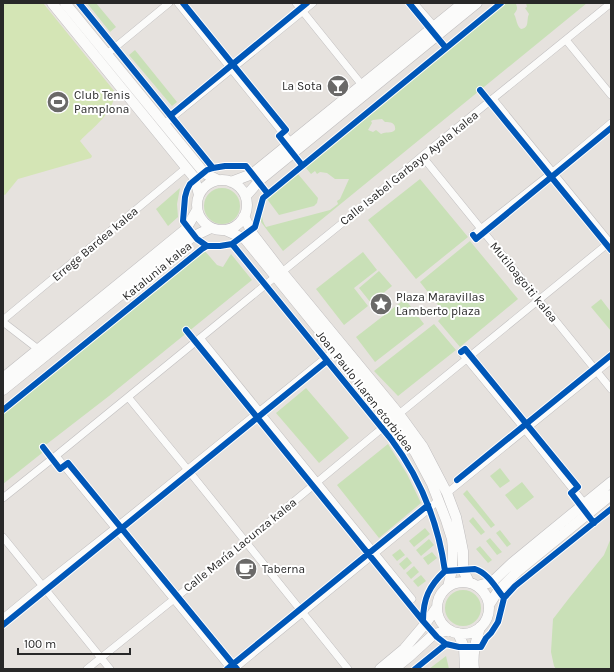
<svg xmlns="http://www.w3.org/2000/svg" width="614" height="672" font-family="Karla,sans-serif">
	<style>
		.green { fill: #c9e0b7; fill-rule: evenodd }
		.pitch { fill: #d4e5b5 }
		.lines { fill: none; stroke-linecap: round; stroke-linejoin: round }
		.street-casing { stroke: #c0bebf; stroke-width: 8 }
		.secondary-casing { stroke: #c0bebf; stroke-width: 11 }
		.street { stroke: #fbfbfa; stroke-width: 7 }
		.secondary { stroke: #fbfbfa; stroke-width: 10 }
		.cycleway-casing { stroke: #fff; stroke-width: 8 }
		.cycleway { stroke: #0057b8; stroke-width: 6 }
		.labels { text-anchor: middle; stroke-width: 4; stroke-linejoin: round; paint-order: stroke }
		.poi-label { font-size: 12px; fill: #282828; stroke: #fff; text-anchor: start }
		.street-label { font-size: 12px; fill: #282828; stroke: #fff }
	</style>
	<rect width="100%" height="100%" fill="#e6e2de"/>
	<path class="green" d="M87,3H96L116,27L110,32Z
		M503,3H517L516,4C518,9 517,10 514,14C517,19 516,25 521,29C530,28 526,20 529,14L525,8L527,7L526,3H587L283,251L261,222L260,216L264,199ZM382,119L385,122C391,122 396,123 395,130C391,134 386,131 381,134L376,130L373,132L368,130L372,123L371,121L373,120ZM306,168L311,174L315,171L317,174L320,172L327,173L335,179H349L340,199L337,201L338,204L330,210L266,227C259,217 263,210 267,199L279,215L314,206L317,203L318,198L298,174Z
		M135,50L177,102L172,106L129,55Z
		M420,179L468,237L416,279L368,220Z
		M204 206a18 18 0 1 1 36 0a18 18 0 1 1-36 0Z
		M180,188L177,204L178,217L168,226L156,209Z
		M470,241L518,299L460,347L438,321L445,314L420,282Z
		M204,250L217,265L223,267L231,254L252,280L109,396L43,447L42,453L3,484V412L197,254Z
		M363,252L377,270L354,288L368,306L344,325L316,289Z
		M379,271L392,286L371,303L359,288Z
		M405,299L424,324L375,362L356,337Z
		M601,299L611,312V331L591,307Z
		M434,324L456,350L398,396L374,371Z
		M306,388L349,438L319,463L276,413Z
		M388,444L407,474L421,503L379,538L337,485Z
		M500,468L510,481L500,488L490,476Z
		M522,482L534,497L517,510L505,495Z
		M467,490L495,525L491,528L463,494Z
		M473,517L485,532L481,535L469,521Z
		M425,528L430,534L414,547L409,541Z
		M500,530L511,544L507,547L496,533Z
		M490,538L502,552L497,555L486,541Z
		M611,538V669H556L554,666L551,652L553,619L570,597L604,555Z
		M429,539L434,545L421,556L416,550Z
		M480,546L492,560L488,563L476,549Z
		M400,549L405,555L397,561L392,555Z
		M432,552L437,558L428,565L423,558Z
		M407,557L412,563L404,570L399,564Z
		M414,566L419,572L411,579L406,573Z
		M421,575L426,581L418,587L413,581Z
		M445 608a18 18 0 1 1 36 0a18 18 0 1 1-36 0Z
		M446,656L449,669H429Z"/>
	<path class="pitch" d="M3,3H43L115,92C114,113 93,127 80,141L92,156L91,158L18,179L5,195L3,194Z"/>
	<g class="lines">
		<g class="street-casing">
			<path id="street" d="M178,3L291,143
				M296,3L362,85
				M414,3L434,26
				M566,40L611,95
				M107,54L169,3
				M493,99L611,244
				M164,124L313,3
				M422,156L611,389
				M473,235L553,172L611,123
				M282,272L346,220L422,156L611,3
				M3,320L186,168
				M3,322L38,349
				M200,338L412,599
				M461,352L523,427L584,503
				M128,397L188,470L348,669
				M399,414L611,241
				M56,456L231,669
				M447,493L611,360
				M3,498L52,459L275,277
				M3,537L110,669
				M3,618L43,585L119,525L334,351
				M87,669L245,542L392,420
				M234,669L430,508L438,500"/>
		</g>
		<g class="secondary-casing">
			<path id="secondary" d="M52,3L193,176L195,180L199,195
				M65,3L201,169L204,173L218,180
				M197 205a25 25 0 1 1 50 0a25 25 0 1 1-50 0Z
				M231,182L252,174L258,169L463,3
				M246,196L260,180L477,3
				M244,216L252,233L282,272L399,414L423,447L447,493L456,517L460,536L463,551V570L469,582
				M225,230L245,239L392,420L415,452L432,484L446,520L452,539L453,549L452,570L448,587
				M3,378L186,229L197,210
				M3,390L192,237L211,228
				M437 608a26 26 0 1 1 52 0a26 26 0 1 1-52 0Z
				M477,586L492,582L512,563L540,540L611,482
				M489,605L498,591L519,570L611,495
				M458,633L464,647L465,669
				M380,669L404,649L426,623L437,607
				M394,669L410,656L434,634L450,630
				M474,669C472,654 476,641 480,627"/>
		</g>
		<use href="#street" class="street"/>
		<use href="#secondary" class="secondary"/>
		<g class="cycleway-casing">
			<path id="cycleway" d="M79,3L213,168
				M183,3L286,130L279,136L302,165
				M409,3L446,48
				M480,90L611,250
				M171,115L307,3
				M473,235L476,239L611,128
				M232,244L391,439C421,479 438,521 445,571C429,586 423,599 423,621L437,637L446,644
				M207,246L197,239L183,221L185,197L187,190L190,184L207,170L213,168L225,166H246L268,194
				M186,330L423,621
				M461,352L465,349L578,487L571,493L594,523
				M3,410L202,249L207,246H220L232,244L255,227L263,198L501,3
				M43,447L60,469L68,463L237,669
				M457,480L611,355
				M445,571L475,569C488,573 496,588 504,598
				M3,625L327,361
				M227,669L428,505
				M415,669L446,644L459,647H481L486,638L491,633L498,622L504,598L515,586L611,509"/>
		</g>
		<use href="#cycleway" class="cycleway"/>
	</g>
	<defs>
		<g id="bar-disc" transform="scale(1.15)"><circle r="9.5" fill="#6a6968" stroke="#fff"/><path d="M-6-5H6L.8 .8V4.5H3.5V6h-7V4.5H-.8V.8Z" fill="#fff"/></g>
		<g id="stadium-disc" transform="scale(1.15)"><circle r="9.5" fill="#6a6968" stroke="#fff"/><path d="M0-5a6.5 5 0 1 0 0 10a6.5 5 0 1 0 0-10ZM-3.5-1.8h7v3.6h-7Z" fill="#fff"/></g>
		<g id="sight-disc" transform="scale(1.15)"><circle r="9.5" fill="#6a6968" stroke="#fff"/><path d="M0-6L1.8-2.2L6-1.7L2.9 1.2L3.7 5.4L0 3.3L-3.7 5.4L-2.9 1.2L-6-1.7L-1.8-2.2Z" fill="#fff"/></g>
		<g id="cafe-disc" transform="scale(1.15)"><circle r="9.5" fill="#6a6968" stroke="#fff"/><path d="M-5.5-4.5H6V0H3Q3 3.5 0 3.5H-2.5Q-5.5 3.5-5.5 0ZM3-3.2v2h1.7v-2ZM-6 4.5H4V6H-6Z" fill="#fff"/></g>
	</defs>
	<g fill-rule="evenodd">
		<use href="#bar-disc" x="338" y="86"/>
		<use href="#stadium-disc" x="58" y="102"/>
		<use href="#sight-disc" x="381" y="304"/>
		<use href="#cafe-disc" x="246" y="569"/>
	</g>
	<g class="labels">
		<g class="poi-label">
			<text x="322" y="90" text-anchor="end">La Sota</text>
			<text x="74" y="99">Club Tenis<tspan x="74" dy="14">Pamplona</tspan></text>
			<text x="396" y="301">Plaza Maravillas<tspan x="396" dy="14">Lamberto plaza</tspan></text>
			<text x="262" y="573">Taberna</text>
		</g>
		<g class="street-label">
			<text transform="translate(409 168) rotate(-39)" y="4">Calle Isabel Garbayo Ayala kalea</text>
			<text transform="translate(95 244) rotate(-40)" y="4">Errege Bardea kalea</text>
			<text transform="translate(157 271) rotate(-39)" y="4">Katalunia kalea</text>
			<text transform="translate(524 282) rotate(51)" y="4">Mutiloagoiti kalea</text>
			<text transform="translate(365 391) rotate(52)" y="4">Joan Paulo II.aren etorbidea</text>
			<text transform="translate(240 545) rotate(-39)" y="4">Calle María Lacunza kalea</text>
		</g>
	</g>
	<rect width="614" height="672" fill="none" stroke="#282828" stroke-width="8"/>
	<path d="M18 648v6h112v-6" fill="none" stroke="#282828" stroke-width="2"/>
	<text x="24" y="648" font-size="12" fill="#282828" stroke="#ffffff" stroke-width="3" paint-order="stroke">100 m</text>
</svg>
